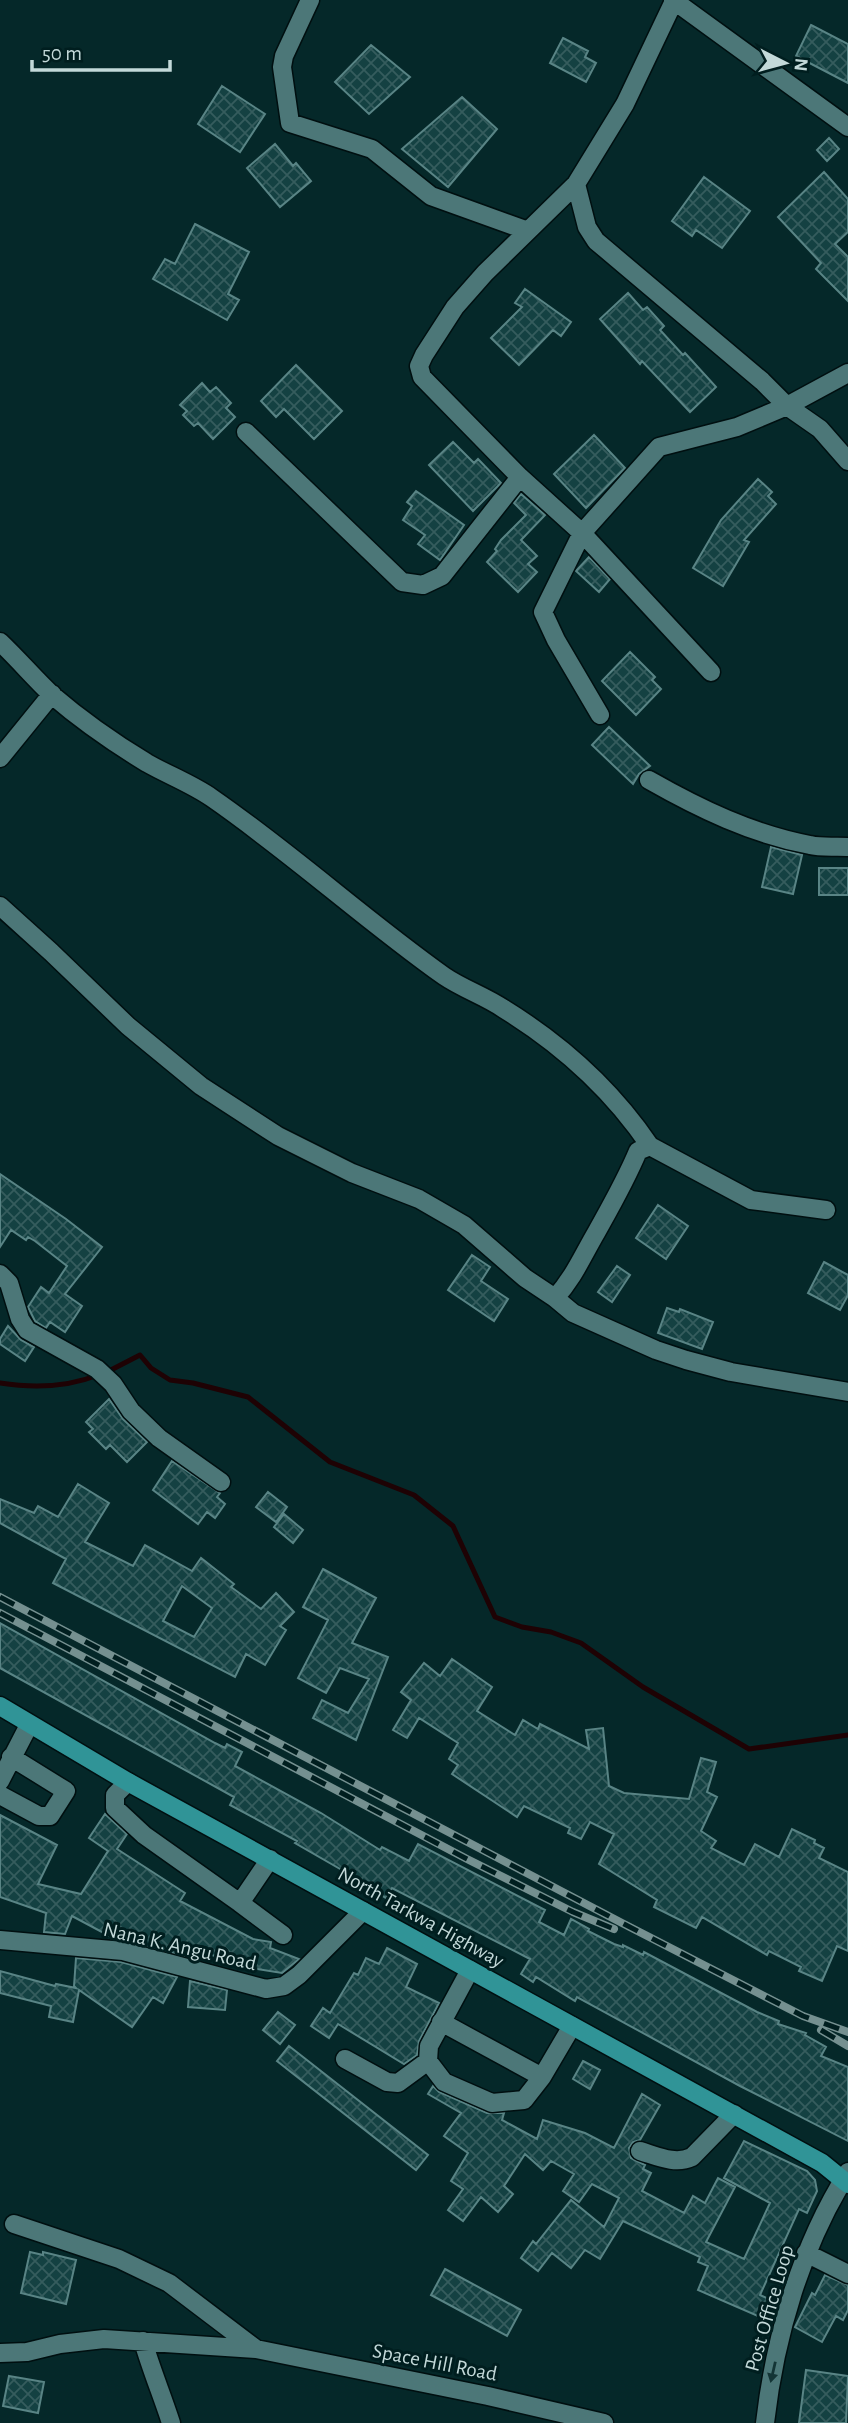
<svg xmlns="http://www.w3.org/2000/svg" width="848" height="2423" font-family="'Alegreya Sans',sans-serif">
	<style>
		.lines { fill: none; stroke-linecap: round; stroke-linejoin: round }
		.stream { stroke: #1e0204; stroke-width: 5 }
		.building { fill: url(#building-cross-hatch); stroke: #598485; stroke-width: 2; fill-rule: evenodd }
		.minor-casing { stroke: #000f10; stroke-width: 21 }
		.major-casing { stroke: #000f10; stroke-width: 21 }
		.minor { stroke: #4c7778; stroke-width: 18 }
		.major { stroke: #309497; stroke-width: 18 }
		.rail-casing { stroke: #759090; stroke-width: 8 }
		.rail { stroke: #001e1f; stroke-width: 5; stroke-dasharray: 16; stroke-linecap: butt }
		.oneway { fill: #133435 }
		.labels { text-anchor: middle; stroke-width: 6; stroke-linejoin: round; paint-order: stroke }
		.street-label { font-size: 21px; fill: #c3d9d9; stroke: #001e1f }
	</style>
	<defs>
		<pattern id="building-cross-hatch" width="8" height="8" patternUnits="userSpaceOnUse" patternTransform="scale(1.75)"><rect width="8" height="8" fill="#144142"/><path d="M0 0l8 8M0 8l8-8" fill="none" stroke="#355c5d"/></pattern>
	</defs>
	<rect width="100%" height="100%" fill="#052829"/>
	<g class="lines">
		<path class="stream" d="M107,1372L140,1355L151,1368L170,1380L193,1383L248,1397L330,1462L414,1495L453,1526L495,1617L522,1627L551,1632L581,1643L643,1687L749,1749L848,1735
			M0,1383C32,1388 68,1387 98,1375"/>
	</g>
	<path class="building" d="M811,25L848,44V83L796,56Z
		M563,38L588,51L585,57L596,63L586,82L550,63Z
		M371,45L410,77L369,114L335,82Z
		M222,86L265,114L240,152L198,124Z
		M462,97L497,129L448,187L402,149Z
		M829,138L839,149L827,161L817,150Z
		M275,144L293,166L296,163L311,181L280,207L247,168Z
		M824,172L848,199V232L835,244L848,257V301L816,269L821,263L778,217Z
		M704,177L750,211L722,248L696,230L692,236L672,221Z
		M195,224L249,252L228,294L239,300L227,320L153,279L165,259L175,264Z
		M525,289L571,322L561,336L553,330L519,365L491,338L522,307L515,303Z
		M628,293L643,310L647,307L664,326L660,330L683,355L685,353L716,387L690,412L642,361L640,364L600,319Z
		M296,365L342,411L314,439L284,409L276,417L261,401Z
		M202,383L210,392L216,387L231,403L226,408L235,417L213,439L198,423L194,426L183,415L187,411L180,405Z
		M594,435L625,468L586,508L554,474Z
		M453,442L474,463L478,459L501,483L473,511L429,465Z
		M758,479L772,492L768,496L776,504L744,540L749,542L723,586L693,568L721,520Z
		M416,491L464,525L440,560L418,544L425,535L403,520L412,506L407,502Z
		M521,494L545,515L521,540L537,556L528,564L537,572L518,592L487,562L497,551L495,549L501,540L526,515L514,503Z
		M589,557L610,579L599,592L576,571Z
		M630,652L655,677L652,680L661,689L636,715L602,681Z
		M609,727L650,766L639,774L633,784L592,745Z
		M771,847L802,855L793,894L762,887Z
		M819,868H848V895H819Z
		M0,1174L66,1219L102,1247L65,1294L82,1306L65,1332L50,1322L46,1328L35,1321L28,1307L41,1287L49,1293L67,1266L35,1241L28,1237L26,1240L11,1230L0,1247Z
		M658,1205L688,1226L666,1259L636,1238Z
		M472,1255L490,1267L481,1281L508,1299L494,1321L448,1290Z
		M824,1262L848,1275V1295L840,1310L808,1293Z
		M617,1266L630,1275L612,1302L598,1292Z
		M667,1308L679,1312L680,1309L713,1322L702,1349L658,1333Z
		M8,1326L21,1340L34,1347L25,1361L0,1344V1339Z
		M109,1399L123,1419L147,1442L127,1462L110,1445L106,1449L89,1432L93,1429L86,1422Z
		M172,1461L220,1493L217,1497L225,1504L215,1518L207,1512L198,1524L153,1490Z
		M78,1484L109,1503L85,1542L133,1566L145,1545L192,1571L201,1558L234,1584L231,1587L261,1609L276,1593L294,1612L280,1626L286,1630L265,1665L246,1654L235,1677L53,1583L66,1559L0,1523V1499L34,1513L38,1506L58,1517ZM182,1586L212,1608L194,1637L163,1621Z
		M268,1492L287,1507L276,1522L256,1507Z
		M284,1514L303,1530L293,1543L274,1527Z
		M323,1569L376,1598L352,1643L388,1657L356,1740L313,1718L322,1700L348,1713L369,1679L340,1668L326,1693L298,1678L328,1620L303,1607Z
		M0,1623L215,1743L225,1748L227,1744L242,1752L235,1766L321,1813L380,1850L382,1847L409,1861L418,1844L545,1910L539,1922L564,1935L571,1919L589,1929L588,1931L614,1944L623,1947V1945L643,1955L644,1952L757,2012L779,2021L778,2024L806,2033L805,2035L826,2047L821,2056L848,2067V2141L740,2086L577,1997L575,2001L536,1977L533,1982L521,1974L530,1959L392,1888L386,1898L368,1887L366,1889L345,1876L347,1873L295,1843L297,1841L230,1805L234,1797L0,1668Z
		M452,1659L492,1687L477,1711L515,1735L523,1720L538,1729L540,1724L589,1749L586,1730L603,1728L609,1786L624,1793L689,1799L701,1758L716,1762L707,1792L717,1797L701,1831L716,1841L711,1848L744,1865L755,1844L779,1857L792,1829L815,1840L814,1843L824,1848L819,1858L848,1872V1951L837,1946L822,1981L799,1971L801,1967L769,1951L767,1955L702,1917L696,1928L654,1907L657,1900L599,1864L614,1834L590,1822L581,1839L568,1833L570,1828L524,1806L517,1817L452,1774L458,1765L449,1759L458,1743L419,1718L407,1738L393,1730L411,1700L401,1692L424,1663L440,1676Z
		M105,1814L127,1834L117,1849L185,1893L180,1901L253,1939L271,1942L270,1948L299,1959L282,1973L238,1966L191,1946L185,1956L115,1939L72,1916L65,1934L44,1932L46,1913L0,1897V1815L57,1845L38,1884L81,1894L108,1851L89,1838Z
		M387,1948L417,1964L406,1987L439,2003L419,2041L417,2055L404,2064L338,2024L329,2038L311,2026L323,2008L330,2013L354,1973L358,1975L366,1958L379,1964Z
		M76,1958L121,1962L177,1977L163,2003L153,1997L132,2027L79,1990L73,2022L49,2017L51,2006L0,1993V1971L55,1986L56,1984L76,1988L74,1986Z
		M190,1981L227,1990L225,2010L188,2007Z
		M278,2012L295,2025L280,2044L263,2030Z
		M289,2046L428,2155L416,2170L277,2061Z
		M583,2061L600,2070L590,2089L573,2079Z
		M433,2086L439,2092L487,2113H504L502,2120L537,2139L543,2120L585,2133L614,2148L642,2094L660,2105L640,2140L633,2142L629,2148L631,2158L645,2165L643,2169L651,2173L642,2191L684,2213L693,2196L705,2203L718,2178L735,2187L706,2242L744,2259L770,2203L724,2178L744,2141L807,2171L815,2180L817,2191L807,2213L799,2209L760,2295L773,2301L765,2319L698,2290L708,2266L698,2262L700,2257L623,2221L600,2259L585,2250L571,2268L552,2253L538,2271L521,2258L533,2241L536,2244L571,2200L604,2227L619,2198L592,2184L579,2202L563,2191L574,2174L551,2161L543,2170L525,2154L504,2186L513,2194L498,2212L481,2197L463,2221L448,2210L463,2189L451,2181L468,2153L444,2136L461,2113L428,2094Z
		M30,2252L43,2255V2252L76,2260L66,2304L21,2293Z
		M445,2269L521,2310L507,2336L431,2295Z
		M825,2275L848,2285V2310L843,2320L836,2316L822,2342L795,2327L812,2293L815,2295Z
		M806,2370L848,2376L846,2423H799Z
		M9,2376L44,2382L38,2413L3,2406Z"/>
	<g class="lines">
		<g class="minor-casing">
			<path id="minor" d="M310,0L284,56L282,67L290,123L372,149L431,196L528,231
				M673,0L848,127
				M674,1L625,104L576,184L485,273L455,307L424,355L419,366L422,377L520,477L582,533L711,672
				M576,184L587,227L596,241L762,381L787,406L820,429L848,461
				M246,432L402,582L423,585L442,576L520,477
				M0,642C18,659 34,678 52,695C81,720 114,743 147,763C168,775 192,784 212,798C293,854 365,920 444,976C463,989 485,996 504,1009C561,1044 612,1090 650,1146
				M600,715L556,640L543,612L582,533L659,447L737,427L787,406L848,373
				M0,758L52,694
				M649,780C700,809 752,834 810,845C822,848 836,846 848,847
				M0,906L51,952L128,1026L201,1086L278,1136L352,1173L419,1199L464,1225L525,1278L555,1298L573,1313L656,1350L686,1360L731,1372L848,1392
				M0,1274L9,1283L20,1319L27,1330L97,1369L113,1384L131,1411L159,1438L221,1482
				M555,1298C574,1277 582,1257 596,1233C611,1206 626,1180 638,1151L650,1146L751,1200L826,1210
				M0,1781L29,1725
				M128,1782L115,1795V1808L144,1835L240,1903
				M0,1795L39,1816H50L66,1791L11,1757
				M270,1859L240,1903L283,1935
				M0,1940L123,1951L266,1989L284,1986L299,1975L363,1911
				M470,1970L429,2046L428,2061L444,2082L492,2103L524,2100L542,2077L572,2026
				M441,2022L542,2077
				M345,2059L387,2082L398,2083L428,2061
				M640,2151C657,2156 675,2165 692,2157L734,2114
				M14,2224L119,2259L169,2283L256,2349
				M806,2253L848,2274
				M143,2341C151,2369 162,2395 171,2423
				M0,2353L27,2352L60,2344L104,2339L256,2349L488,2396L604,2423
				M765,2423C775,2336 801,2247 848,2172"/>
		</g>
		<g class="major-casing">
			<path id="major" d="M0,1706L128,1782L822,2163L848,2184"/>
		</g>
		<use href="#minor" class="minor"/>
		<use href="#major" class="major"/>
		<g class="rail-casing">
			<path id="rail" d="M0,1597L622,1923L803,2016L848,2032
				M0,1613L467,1859L573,1912L614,1929
				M821,2030L848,2046"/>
		</g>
		<use href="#rail" class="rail"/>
	</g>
	<defs><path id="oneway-solid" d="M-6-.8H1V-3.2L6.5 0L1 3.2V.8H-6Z" transform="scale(1.75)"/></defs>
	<use class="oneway" href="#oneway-solid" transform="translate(773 2372) rotate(103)"/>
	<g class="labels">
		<g class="street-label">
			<text transform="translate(421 1917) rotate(29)" y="7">North Tarkwa Highway</text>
			<text transform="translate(180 1946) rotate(13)" y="7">Nana K. Angu Road</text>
			<text transform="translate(769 2308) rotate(-74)" y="7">Post Office Loop</text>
			<text transform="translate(435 2362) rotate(11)" y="7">Space Hill Road</text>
		</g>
	</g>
	<g transform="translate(785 63) rotate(96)" stroke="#001e1f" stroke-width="5" paint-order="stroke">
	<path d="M0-5L12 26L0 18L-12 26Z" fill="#c3d9d9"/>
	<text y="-10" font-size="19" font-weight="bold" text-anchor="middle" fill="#c3d9d9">N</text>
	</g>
	<path d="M32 60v10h138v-10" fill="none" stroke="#c3d9d9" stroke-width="3.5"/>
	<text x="42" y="60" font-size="21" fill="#c3d9d9" stroke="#001e1f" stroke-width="5" paint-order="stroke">50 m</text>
</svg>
